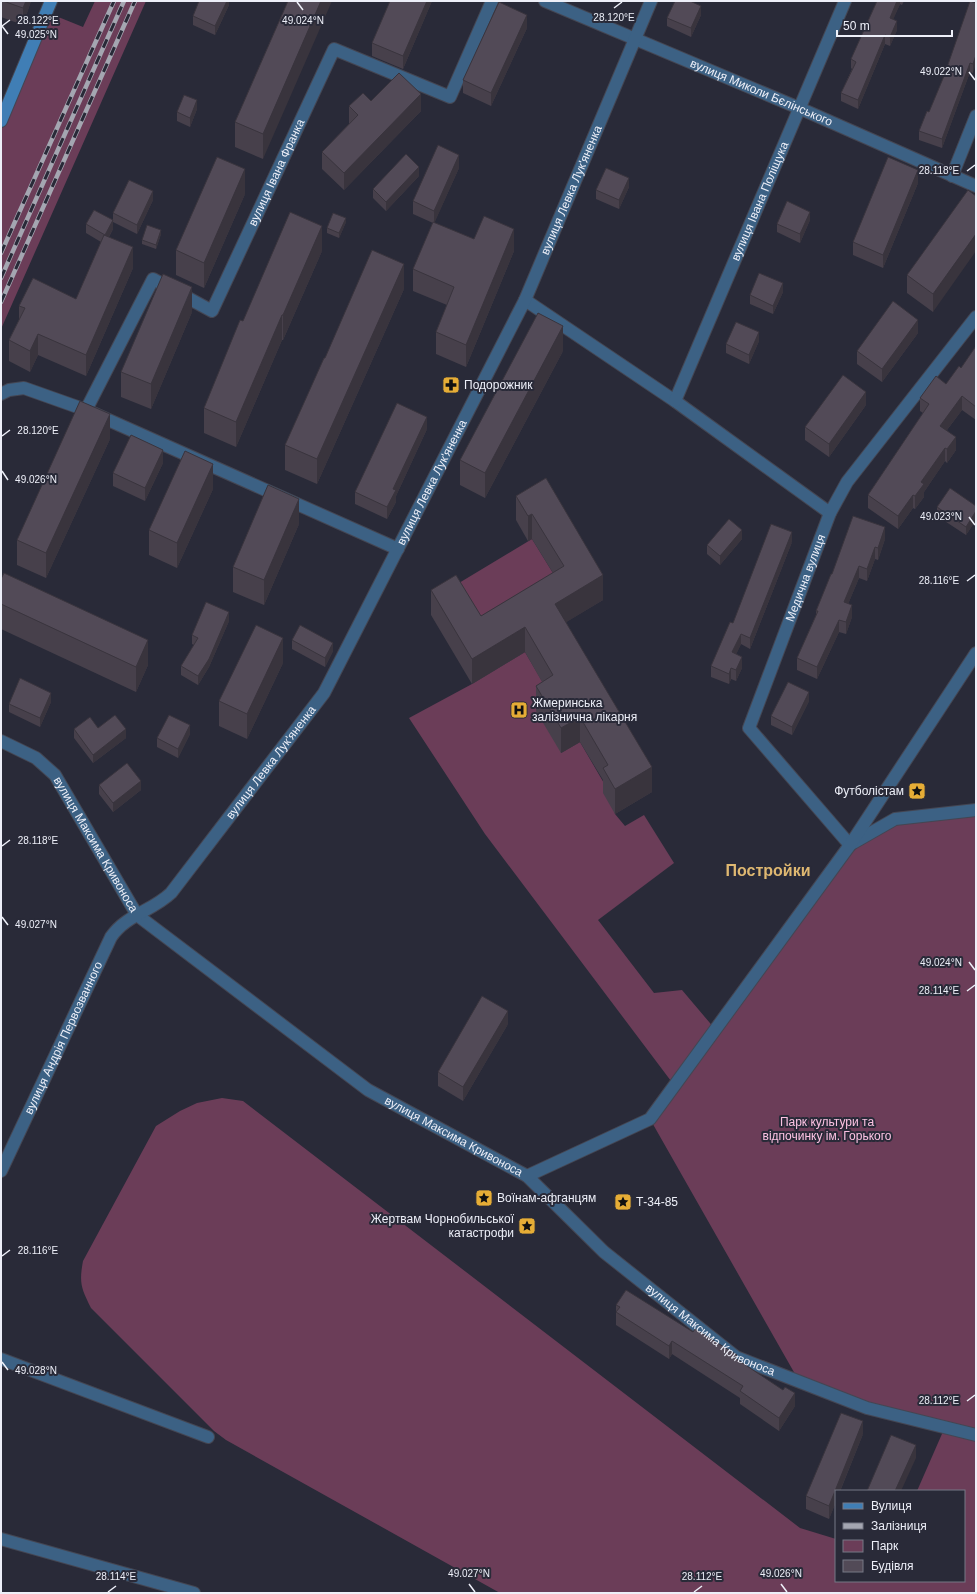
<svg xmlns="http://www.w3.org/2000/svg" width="977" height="1594" font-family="Helvetica,sans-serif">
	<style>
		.green { fill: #6b3d58 }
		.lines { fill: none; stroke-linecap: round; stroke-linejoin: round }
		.street-casing { stroke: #444653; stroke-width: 14 }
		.secondary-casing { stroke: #444653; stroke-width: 14 }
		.street { stroke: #3c6184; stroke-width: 12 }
		.secondary { stroke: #407eb5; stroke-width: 12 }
		.rail-casing { stroke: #a4a6b1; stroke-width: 4.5 }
		.rail { stroke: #292a38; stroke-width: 3; stroke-dasharray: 9; stroke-linecap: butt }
		.wall { fill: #47404b }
		.shaded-wall { fill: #39343d }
		.building { fill: #524a57; stroke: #39343d }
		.ticks { fill: none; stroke: #edeff8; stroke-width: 1.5 }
		.labels { text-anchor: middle; stroke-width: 4; stroke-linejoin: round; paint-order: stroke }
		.street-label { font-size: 12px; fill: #edeff8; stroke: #292a38 }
		.poi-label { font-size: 12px; fill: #edeff8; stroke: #292a38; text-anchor: start }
		.park-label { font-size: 12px; fill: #fcc2e2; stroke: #292a38 }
		.district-label { font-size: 16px; font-weight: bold; fill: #dfb871; stroke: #292a38 }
		.ticks-label { font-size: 10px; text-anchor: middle; fill: #edeff8; stroke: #292a38; stroke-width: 4; stroke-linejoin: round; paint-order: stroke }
	</style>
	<rect width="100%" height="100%" fill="#292a38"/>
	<path class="green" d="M95,1H146L1,329V115L46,12L83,27Z
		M532,539L564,591L481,641L449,589Z
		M525,652L553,700L561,753L580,742L608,790L615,814L625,826L644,815L674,863L598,920L654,993L682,990L715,1029L850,845L895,819L976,810V1593H500L226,1440L214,1431L91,1308C81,1288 79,1283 83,1261L156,1126L180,1111L197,1103L222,1098L243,1101L800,1528L836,1539V1581H964V1491H917L945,1427L799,1381L650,1119L674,1085L485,834L409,718L472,684Z"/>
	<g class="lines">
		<g class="street-casing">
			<g id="street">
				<path id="s1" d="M545,1L799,108L976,186"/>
				<path d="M952,176L976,116"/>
				<path d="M525,300L675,401L830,513"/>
				<path d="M1,394L9,390L24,388L86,410L398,549"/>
				<path id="s2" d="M675,401L845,1"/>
				<path id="s3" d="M86,410L153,279L212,311L334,49L450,97L492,1"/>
				<path id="s4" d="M1,741L36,758L55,775L137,915L368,1090L527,1176L604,1252L736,1357L867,1408L976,1435"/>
				<path d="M853,843L895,819L976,810"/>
				<path id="s5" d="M850,845L749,728L830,513L847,482L976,317"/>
				<path id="s6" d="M1,1171L111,937C126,915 152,911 171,893L324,693L525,300L651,1"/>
				<path d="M527,1176L650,1119L850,845L976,653"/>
				<path d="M1,1359L208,1437"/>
				<path d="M1,1539L194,1593"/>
			</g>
		</g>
		<g class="secondary-casing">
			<path id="secondary" d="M1,121L51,1"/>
		</g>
		<use href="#street" class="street"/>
		<use href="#secondary" class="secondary"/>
		<g class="rail-casing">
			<path id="rail" d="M1,253L114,1
				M1,278L124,1
				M1,302L135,1"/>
		</g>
		<use href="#rail" class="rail"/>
	</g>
	<path class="wall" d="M1,1H31L23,25L1,17Z
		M229,1V5L215,35L193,25V16Z
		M288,1L263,159L235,147V122Z
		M390,1H432L403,69L372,56V43Z
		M877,1H904L902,5L900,4L893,19L897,30L890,46L885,44L858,109L841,101V93L852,69L851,68V59Z
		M976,3L973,73L970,72L942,148L919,140V131L929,112Z
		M701,15L691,37L667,26V18Z
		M527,28L491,106L463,93V80Z
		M371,101L421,111L344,190L322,169V152L349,124V106Z
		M197,109L190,127L177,121V112Z
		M459,168L434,223L474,239L514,251L466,367L436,354V332L447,305L413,291V269L433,223L413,214V201Z
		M419,176L386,211L373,198V189Z
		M918,183L883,268L853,255V242Z
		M629,187L619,209L596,199V190Z
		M245,194L204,288L176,275V250Z
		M976,196L933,312L907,293V275Z
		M153,200L137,234L113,222V213Z
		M810,220L800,243L777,232V224Z
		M346,222L339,238L327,233V228Z
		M86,224L113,229L109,237L133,268L86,376L38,355L30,372L9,361V340L19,320V306L76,299L101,242L86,233Z
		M161,234L156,249L142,244V240Z
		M322,251L283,340H282L236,447L204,433V408L243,321Z
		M404,289L317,484L285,470V445L325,358Z
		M783,292L773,314L750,304V295Z
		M192,312L151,409L121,397V372Z
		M918,333L882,382L857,364V351Z
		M759,341L749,364L726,353V344Z
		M976,346V420L962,410L947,430L956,450L947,463L945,461L924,492V497L915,509L913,508L898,529L868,508V495L923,413L920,411V398L946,384L961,368Z
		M563,351L485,498L460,485V460Z
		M866,405L829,457L805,440V427Z
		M427,429L396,496V502L387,519L355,504V492Z
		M110,439L46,578L17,565V540Z
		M163,463L145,501L113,486V473Z
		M546,478L603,600L566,622L652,792L615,814L603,793V780L580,742L561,753L536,711V686L542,682L525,652L472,684L431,615V590L481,616L553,573L532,539L528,541L516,520V496Z
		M213,489L177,568L149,555V530Z
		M976,506V520L966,535L937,516V507Z
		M299,524L264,605L233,592V567Z
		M742,539L720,565L707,554V545Z
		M885,539L878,560L875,559L867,581L859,578L848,604L852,617L846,634L839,632L817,679L797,670V658L816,615V611L832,574Z
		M792,542L750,649L741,644L736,654L742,668L736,681L731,679L729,684L711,677V666L733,623Z
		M1,579L148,665L136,692L1,629Z
		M229,621L209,667L198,685L181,675V666L194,645L192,644V635Z
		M292,640L333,651L325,667L292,649Z
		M283,663L247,739L219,726V701Z
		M809,701L792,735L771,725V716Z
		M51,702L40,727L9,712V704Z
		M98,728L126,738L93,763L74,738V729Z
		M190,734L178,758L157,747V738Z
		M99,785L141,790L113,812L99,794Z
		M508,1024L463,1101L438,1086V1072Z
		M616,1305L737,1359L795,1406L779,1431L740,1404V1398L672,1354L669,1359L616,1325Z
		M863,1434L829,1519L806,1509V1496Z"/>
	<path class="shaded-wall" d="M26,1H31L23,25V8Z
		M227,1H229V5L215,35V26Z
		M321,1H332L263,159V134Z
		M427,1H432L403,69V56Z
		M897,1H900V4L890,27V18Z
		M701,6V15L691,37V28Z
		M527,15V28L491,106V93Z
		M897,21V30L890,46V37Z
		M885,35V44L858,109V100Z
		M976,55V64L973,73V64Z
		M970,63V72L942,148V139Z
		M421,94V111L344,190V173Z
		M197,100V109L190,127V118Z
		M459,155V168L434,224V211Z
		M419,167V176L386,211V202Z
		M245,169V194L204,288V263Z
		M918,170V183L883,268V255Z
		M629,178V187L619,209V200Z
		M153,191V200L137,234V225Z
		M810,212V220L800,243V234Z
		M346,218V222L339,238V233Z
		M113,220V229L105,244V235Z
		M322,226V251L283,340V315Z
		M514,229V251L466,367V345Z
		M161,230V234L156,249V245Z
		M976,234V251L933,312V294Z
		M133,247V268L86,376V355Z
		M404,264V289L317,484V459Z
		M783,283V292L773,314V306Z
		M192,287V312L151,409V384Z
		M282,315V340L236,447V422Z
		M918,320V333L882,382V369Z
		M563,326V351L485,498V473Z
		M759,332V341L749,364V355Z
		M38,334V355L30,372V351Z
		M866,392V405L829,457V444Z
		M962,396V410L940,439V426Z
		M110,414V439L46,578V553Z
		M427,417V429L396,496V502L387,519V507L393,489Z
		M956,437V450L947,463V449Z
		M945,448V461L924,492V497L915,509V496L921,482Z
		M163,450V463L145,501V488Z
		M213,464V489L177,568V543Z
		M913,495V508L898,529V516Z
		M299,499V524L264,605V580Z
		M976,511V520L966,535V527Z
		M532,514V539L528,541V516Z
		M885,527V539L878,560V548Z
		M742,530V539L720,565V556Z
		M792,532V542L750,649V638Z
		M875,547V559L867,581V569Z
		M859,566V578L844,614V602Z
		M603,575V600L555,629V604Z
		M852,605V617L846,634V622Z
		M229,612V621L209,667L198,685V676Z
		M839,620V632L817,679V667Z
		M525,627V652L472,684V659Z
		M741,634V644L732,663V652Z
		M283,638V663L247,739V714Z
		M148,640V665L136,692V667Z
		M333,643V651L325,667V658Z
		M742,657V668L736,681V670Z
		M731,668V679L729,684V674Z
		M809,692V701L792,735V727Z
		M51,693V702L40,727V718Z
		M580,717V742L561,753V728Z
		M190,725V734L178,758V749Z
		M126,729V738L93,763V755Z
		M652,767V792L615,814V789Z
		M141,781V790L113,812V803Z
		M508,1011V1024L463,1101V1087Z
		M672,1341V1354L669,1359V1346Z
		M795,1393V1406L779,1431V1418Z
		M863,1421V1434L840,1491H836V1502L829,1519V1506Z
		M916,1445V1458L901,1491H895Z"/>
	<path class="building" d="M3,1H26L23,8Z
		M199,1H227L215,26L193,16Z
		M288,1H321L263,134L235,122Z
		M390,1H427L403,56L372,43Z
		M675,1H690L701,6L691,28L667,18Z
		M877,1H897L890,18L897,21L890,37L885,35L858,100L841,93L856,62L851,59Z
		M970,1L976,3V55L973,64L970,63L942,139L919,131L927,111L929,112L944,76Z
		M499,2L527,15L491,93L463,80Z
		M399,73L421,94L344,173L322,152L358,115L349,106L363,93L371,101Z
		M184,95L197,100L190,118L177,112Z
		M438,145L459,155L434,211L413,201Z
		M406,154L419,167L386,202L373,189Z
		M217,157L245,169L204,263L176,250Z
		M888,157L918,170L883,255L853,242Z
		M606,168L629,178L619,200L596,190Z
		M129,180L153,191L137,225L113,213Z
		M968,190L976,196V234L933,294L907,275Z
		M787,201L810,212L800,234L777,224Z
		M94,210L113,220L105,235L86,224Z
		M290,212L322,226L283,315H282L236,422L204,408L240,320L243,321Z
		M333,213L346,218L339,233L327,228Z
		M484,216L514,229L466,345L436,332L454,287L413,269L433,222L474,239Z
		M147,225L161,230L156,245L142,240Z
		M104,235L133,247L86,355L38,334L30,351L9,340L25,308L19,306L33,278L76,299Z
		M372,250L404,264L317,459L285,445L324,358H325Z
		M759,273L783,283L773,306L750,295Z
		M163,274L192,287L151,384L121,372Z
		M893,301L918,320L882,369L857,351Z
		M538,313L563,326L485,473L460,460Z
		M736,322L759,332L749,355L726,344Z
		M976,346V407L962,396L940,426L956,437L947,449L945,448L921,482L924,484L915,496L913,495L898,516L868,495L929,404L920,398L936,376L946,384L959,366L961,368Z
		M843,375L866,392L829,444L805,427Z
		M80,401L110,414L46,553L17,540Z
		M397,403L427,417L393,489L396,490L387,507L355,492Z
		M131,435L163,450L145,488L113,473Z
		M185,451L213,464L177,543L149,530Z
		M546,478L603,575L555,604L652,767L615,789L603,768L608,765L580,717L561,728L536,686L553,675L525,627L472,659L431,590L456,575L481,616L564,566L532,514L528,516L516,496Z
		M268,485L299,499L264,580L233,567Z
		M950,488L976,506V511L966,527L937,507Z
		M853,516L885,527L878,548L875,547L867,569L859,566L844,602L852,605L846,622L839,620L817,667L797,658L818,611H816L831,574H832Z
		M729,519L742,530L720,556L707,545Z
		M771,524L792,532L750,638L741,634L732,652L742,657L736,670L731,668L729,674L711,666L730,622L733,623Z
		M4,573L148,640L136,667L1,604V579Z
		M206,602L229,612L209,659L198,676L181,666L198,638L192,635Z
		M256,625L283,638L247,714L219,701Z
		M300,625L333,643L325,658L292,640Z
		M20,678L51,693L40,718L9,704Z
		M788,682L809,692L792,727L771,716Z
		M115,715L126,729L93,755L74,729L90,717L98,728Z
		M169,715L190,725L178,749L157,738Z
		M127,763L141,781L113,803L99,785Z
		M482,996L508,1011L463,1087L438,1072Z
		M626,1290L693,1332L695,1329L737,1355L735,1358L783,1390L785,1387L795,1393L779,1418L740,1391L743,1386L672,1341L669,1346L616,1312L620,1307L616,1305Z
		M841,1413L863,1421L829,1506L806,1496Z
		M891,1435L916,1445L895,1491H867Z"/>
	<path class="ticks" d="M297,2L303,10M614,8L622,2M2,26L10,20M2,26L8,34M969,72L975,80M967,171L975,165M2,436L10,430M2,471L8,480M969,517L975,525M967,581L975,575M2,846L10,840M2,917L8,925M969,962L975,970M967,991L975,985M2,1256L10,1250M2,1362L8,1370M967,1401L975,1395M469,1584L475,1592M781,1584L787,1592M108,1592L116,1586M694,1592L702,1586"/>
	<defs>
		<g id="pharmacy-square" transform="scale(0.9)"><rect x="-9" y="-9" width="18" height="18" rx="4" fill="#e6ad36" stroke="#292a38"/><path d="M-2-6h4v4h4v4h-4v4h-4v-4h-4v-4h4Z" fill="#111"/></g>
		<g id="hospital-square" transform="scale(0.9)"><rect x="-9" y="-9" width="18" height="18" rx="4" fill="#e6ad36" stroke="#292a38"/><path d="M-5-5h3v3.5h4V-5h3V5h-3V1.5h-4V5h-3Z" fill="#111"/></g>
		<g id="sight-square" transform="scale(0.9)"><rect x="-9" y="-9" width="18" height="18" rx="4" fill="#e6ad36" stroke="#292a38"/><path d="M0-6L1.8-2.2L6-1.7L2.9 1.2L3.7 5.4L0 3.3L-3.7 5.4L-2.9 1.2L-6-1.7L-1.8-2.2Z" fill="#111"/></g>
	</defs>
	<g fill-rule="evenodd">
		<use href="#pharmacy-square" x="451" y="385"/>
		<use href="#hospital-square" x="519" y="710"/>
		<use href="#sight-square" x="917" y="791"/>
		<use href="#sight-square" x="484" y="1198"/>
		<use href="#sight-square" x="623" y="1202"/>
		<use href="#sight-square" x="527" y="1226"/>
	</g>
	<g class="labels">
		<g class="street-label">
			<text dy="4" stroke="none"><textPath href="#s1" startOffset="235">вулиця Миколи Бєлінського</textPath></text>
			<text dy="4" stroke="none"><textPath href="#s3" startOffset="367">вулиця Івана Франка</textPath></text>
			<text dy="4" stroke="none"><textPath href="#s6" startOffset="1146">вулиця Левка Лук'яненка</textPath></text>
			<text dy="4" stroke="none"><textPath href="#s2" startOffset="217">вулиця Івана Поліщука</textPath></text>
			<text dy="4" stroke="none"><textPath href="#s6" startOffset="822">вулиця Левка Лук'яненка</textPath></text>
			<text dy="4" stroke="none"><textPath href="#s5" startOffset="315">Медична вулиця</textPath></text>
			<text dy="4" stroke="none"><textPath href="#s6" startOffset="498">вулиця Левка Лук'яненка</textPath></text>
			<text dy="4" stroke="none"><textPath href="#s4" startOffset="145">вулиця Максима Кривоноса</textPath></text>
			<text dy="4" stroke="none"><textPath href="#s6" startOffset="147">вулиця Андрія Первозванного</textPath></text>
			<text dy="4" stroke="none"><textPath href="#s4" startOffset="614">вулиця Максима Кривоноса</textPath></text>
			<text dy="4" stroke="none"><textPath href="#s4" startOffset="938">вулиця Максима Кривоноса</textPath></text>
		</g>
		<g class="poi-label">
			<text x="464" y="389">Подорожник</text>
			<text x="532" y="707">Жмеринська<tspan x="532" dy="14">залізнична лікарня</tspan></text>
			<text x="904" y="795" text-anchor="end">Футболістам</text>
			<text x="497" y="1202">Воїнам-афганцям</text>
			<text x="636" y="1206">Т-34-85</text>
			<text x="514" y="1223" text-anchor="end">Жертвам Чорнобильської<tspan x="514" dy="14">катастрофи</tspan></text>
		</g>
		<g class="park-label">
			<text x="827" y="1126">Парк культури та<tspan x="827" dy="14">відпочинку ім. Горького</tspan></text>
		</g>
		<g class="district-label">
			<text x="768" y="876">Постройки</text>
		</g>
	</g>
	<g class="ticks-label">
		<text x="614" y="21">28.120°E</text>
		<text x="303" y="24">49.024°N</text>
		<text x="38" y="24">28.122°E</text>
		<text x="36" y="38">49.025°N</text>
		<text x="941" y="75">49.022°N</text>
		<text x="939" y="174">28.118°E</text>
		<text x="38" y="434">28.120°E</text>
		<text x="36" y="483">49.026°N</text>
		<text x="941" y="520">49.023°N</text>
		<text x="939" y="584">28.116°E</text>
		<text x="38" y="844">28.118°E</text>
		<text x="36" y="928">49.027°N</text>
		<text x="941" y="966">49.024°N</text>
		<text x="939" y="994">28.114°E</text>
		<text x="38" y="1254">28.116°E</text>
		<text x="36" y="1374">49.028°N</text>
		<text x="939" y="1404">28.112°E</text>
		<text x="469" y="1577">49.027°N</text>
		<text x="781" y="1577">49.026°N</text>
		<text x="116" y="1580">28.114°E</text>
		<text x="702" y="1580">28.112°E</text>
	</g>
	<rect width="977" height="1594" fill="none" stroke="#edeff8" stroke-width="4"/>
	<rect x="835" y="1490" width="130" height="92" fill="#292a38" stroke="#777985"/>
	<rect x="843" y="1503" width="20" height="6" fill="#407eb5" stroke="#777985"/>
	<text x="871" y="1510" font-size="12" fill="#edeff8">Вулиця</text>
	<rect x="843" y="1523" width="20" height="6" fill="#a4a6b1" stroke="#777985"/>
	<text x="871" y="1530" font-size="12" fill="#edeff8">Залізниця</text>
	<rect x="843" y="1540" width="20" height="12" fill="#6b3d58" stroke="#777985"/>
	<text x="871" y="1550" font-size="12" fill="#edeff8">Парк</text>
	<rect x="843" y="1560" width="20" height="12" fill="#524a57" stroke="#777985"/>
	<text x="871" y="1570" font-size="12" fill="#edeff8">Будівля</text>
	<path d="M837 30v6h115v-6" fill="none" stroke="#edeff8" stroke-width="2"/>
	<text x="843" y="30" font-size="12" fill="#edeff8" stroke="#292a38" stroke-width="3" paint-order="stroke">50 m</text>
</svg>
